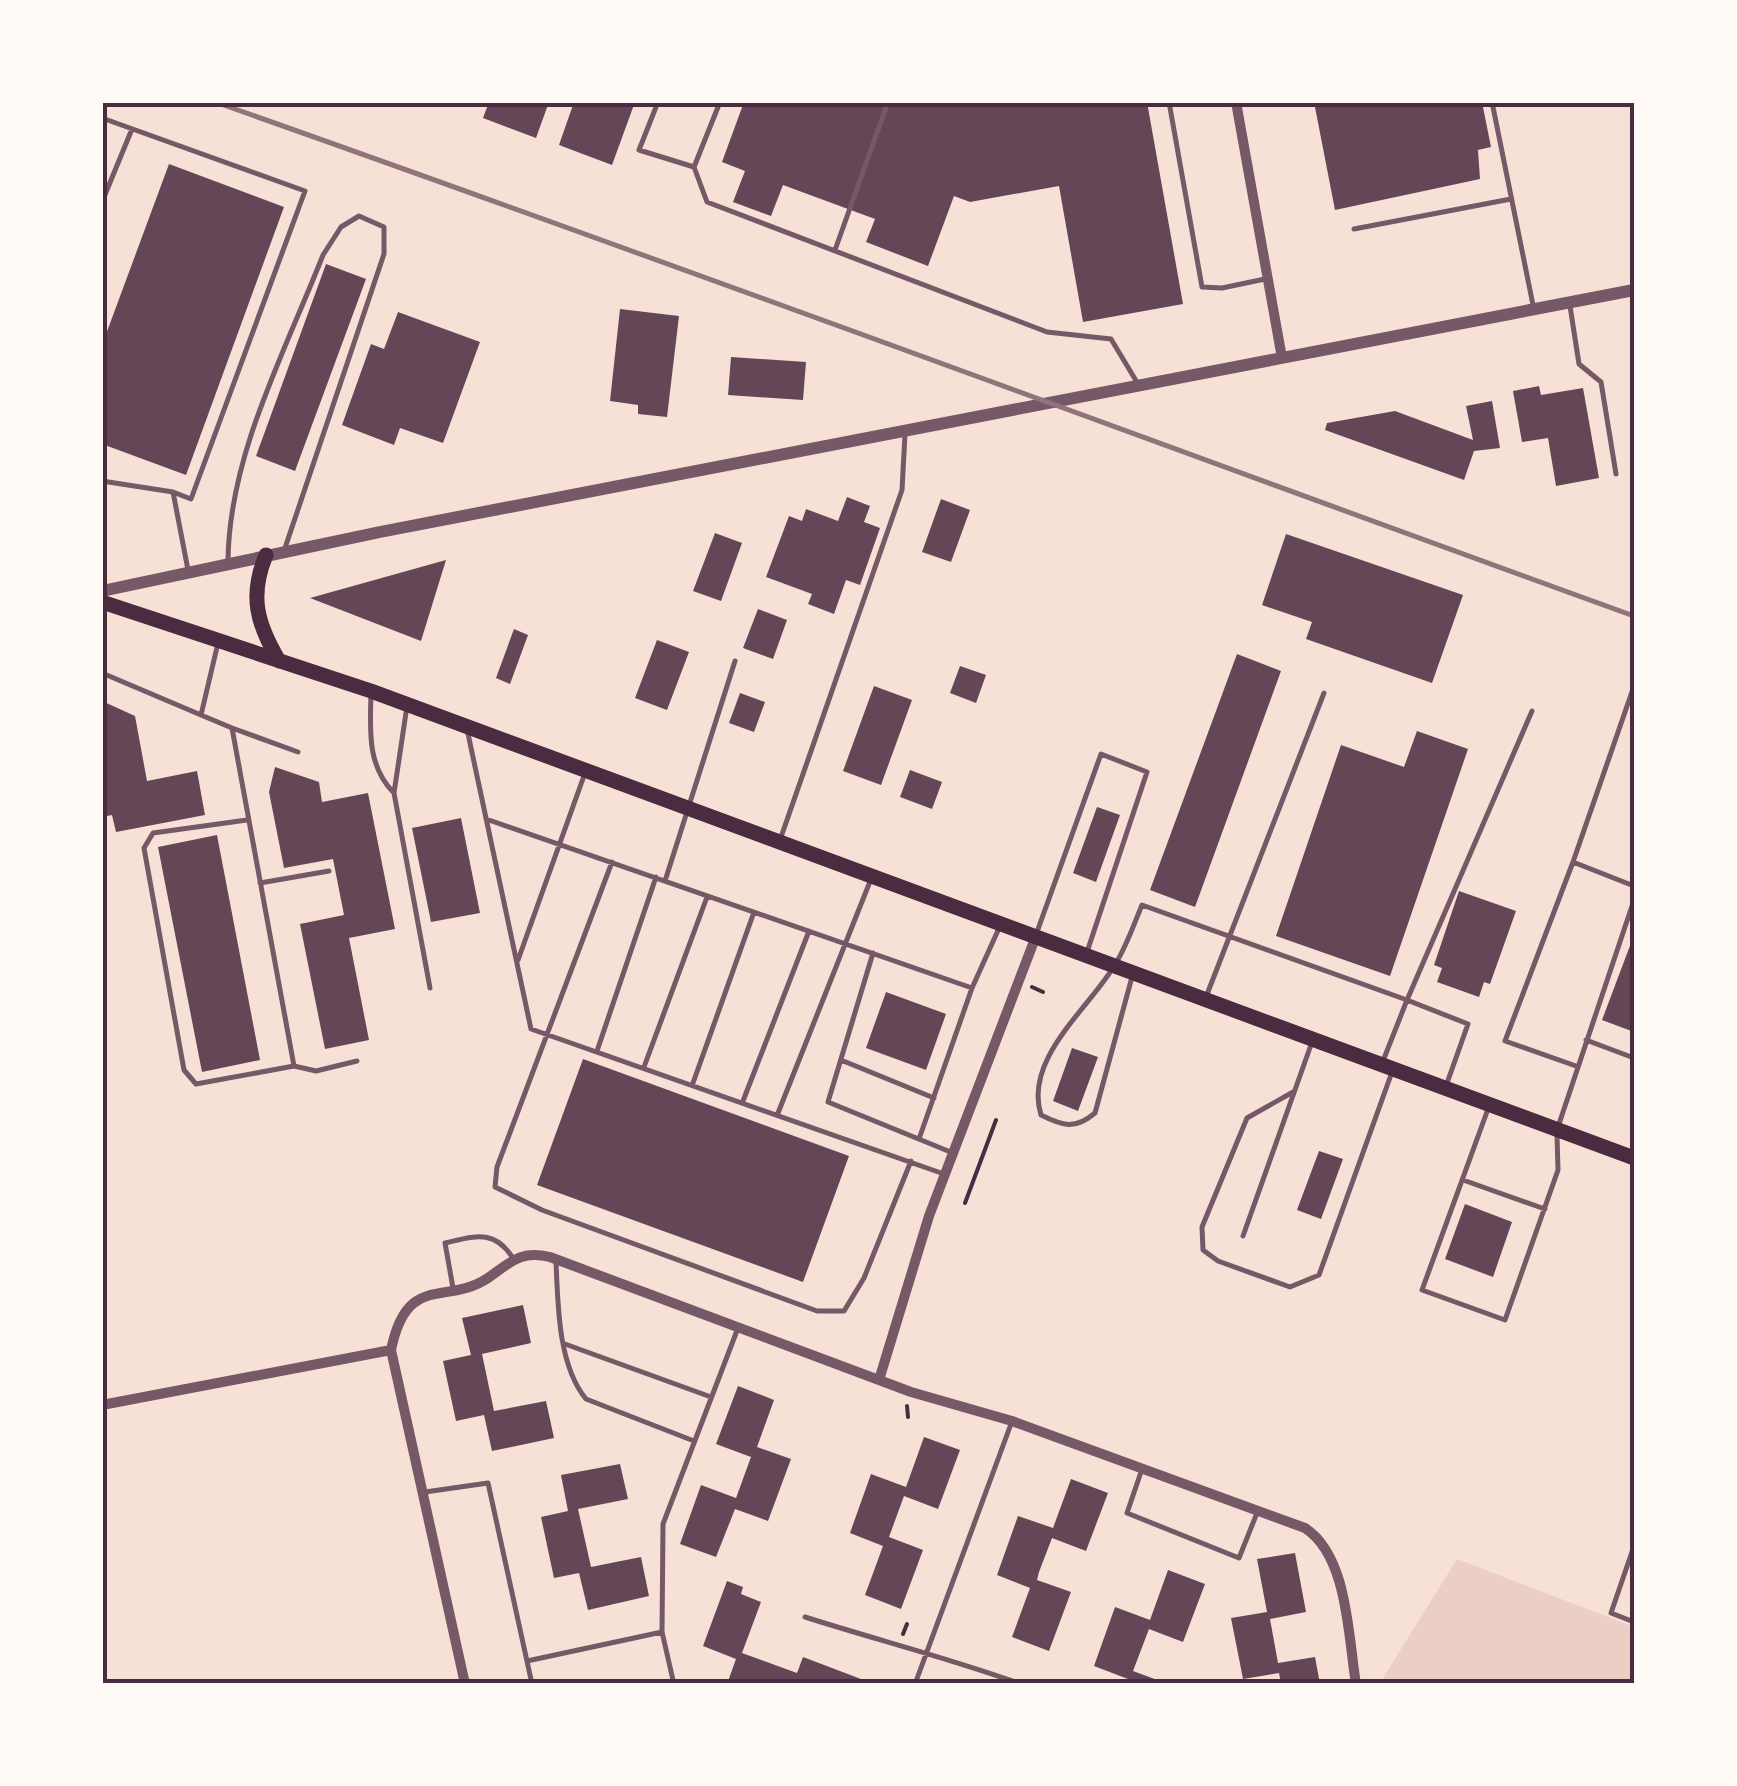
<svg xmlns="http://www.w3.org/2000/svg" width="1737" height="1786" font-family="'Noto Sans',sans-serif">
	<style>
		.green { fill: #ebcfc5 }
		.building { fill: #644757 }
		.lines { fill: none; stroke-linecap: round; stroke-linejoin: round }
		.path { stroke: #4a2c40; stroke-width: 4 }
		.service { stroke: #755966; stroke-width: 5 }
		.minor { stroke: #755966; stroke-width: 10 }
		.tertiary { stroke: #755966; stroke-width: 12 }
		.primary { stroke: #4a2c40; stroke-width: 15 }
		.rail { stroke: #8f747c; stroke-width: 5 }
		.neatline { fill: none; stroke: #4a2c40; stroke-width: 4 }
	</style>
	<rect width="100%" height="100%" fill="#f7e1d7"/>
	<path class="green" d="M1457,1559L1634,1627V1683H1380Z"/>
	<path class="building" d="M489,102H549L536,138L483,118Z
		M574,102H635L612,165L559,145Z
		M744,102H1147L1183,304L1083,322L1059,186L970,202L954,196L928,266L866,242L875,219L783,185L771,216L733,202L745,171L722,162Z
		M1314,102H1482L1491,147L1478,150L1480,179L1335,210Z
		M169,164L284,207L186,475L102,444V345Z
		M326,264L366,279L295,471L256,456Z
		M620,309L679,316L667,417L638,414V405L610,401Z
		M398,312L480,342L443,443L400,428L394,445L342,425L371,344L384,349Z
		M731,357L806,362L803,400L728,395Z
		M1539,386L1541,395L1583,388L1599,478L1556,486L1548,438L1522,442L1513,391Z
		M1492,401L1500,448L1474,451L1464,480L1325,430L1327,423L1395,411L1473,440L1466,406Z
		M847,497L870,506L864,522L880,528L860,585L846,580L834,614L808,604L812,594L766,577L789,516L802,521L806,509L838,521Z
		M941,499L970,510L951,562L922,552Z
		M715,533L742,543L721,601L693,591Z
		M1286,534L1463,595L1432,683L1306,639L1312,622L1262,605Z
		M446,560L421,641L310,598Z
		M758,609L787,620L773,659L743,648Z
		M514,629L528,635L510,684L496,678Z
		M657,640L689,652L667,710L635,698Z
		M1237,654L1281,671L1195,907L1150,890Z
		M960,666L986,675L976,703L950,693Z
		M874,686L912,700L881,785L843,771Z
		M740,693L765,702L754,732L729,723Z
		M102,701L135,716L147,781L197,771L205,815L116,832L112,815L102,817Z
		M1417,731L1468,749L1390,976L1276,936L1341,745L1404,767Z
		M275,767L319,782L322,802L368,793L395,929L349,938L369,1040L325,1049L300,924L344,915L333,859L284,868L269,792Z
		M910,770L942,782L932,809L900,797Z
		M1097,807L1120,815L1096,882L1073,873Z
		M461,818L480,913L431,922L412,828Z
		M217,835L260,1060L202,1072L158,847Z
		M1459,891L1516,911L1490,984L1484,982L1479,997L1437,982L1442,968L1434,965Z
		M1634,935V1032L1602,1020Z
		M886,992L946,1014L926,1070L866,1048Z
		M1072,1048L1098,1057L1078,1111L1053,1101Z
		M583,1059L849,1156L803,1282L537,1185Z
		M1319,1151L1343,1159L1321,1219L1297,1210Z
		M1465,1204L1512,1222L1493,1277L1445,1259Z
		M523,1305L531,1343L482,1354L494,1411L546,1401L554,1438L492,1451L484,1415L456,1421L443,1361L471,1355L462,1318Z
		M738,1386L774,1400L757,1447L791,1459L768,1521L735,1509L716,1557L680,1544L701,1485L736,1498L751,1457L716,1444Z
		M924,1437L960,1450L938,1509L904,1496L889,1537L923,1550L901,1609L865,1595L883,1546L850,1533L871,1474L906,1487Z
		M620,1464L628,1499L578,1509L591,1567L641,1557L649,1596L588,1610L579,1573L554,1578L541,1517L568,1511L561,1475Z
		M1071,1479L1108,1493L1086,1551L1052,1538L1039,1572L1037,1580L1071,1592L1049,1651L1012,1637L1030,1588L997,1575L1018,1516L1053,1528Z
		M1295,1553L1306,1612L1270,1619L1278,1663L1315,1657L1320,1684H1281L1279,1673L1243,1679L1231,1618L1267,1612L1257,1559Z
		M1168,1570L1205,1584L1183,1642L1149,1629L1133,1671L1168,1684H1126L1128,1679L1094,1666L1115,1607L1150,1620Z
		M727,1581L743,1587L741,1594L761,1602L742,1653L797,1673L803,1657L861,1679L859,1684H727L736,1659L703,1646Z"/>
	<g class="lines">
		<path class="path" d="M1032,987L1043,992
			M965,1203L996,1120
			M907,1406L908,1417
			M903,1634L907,1624"/>
		<path class="service" d="M658,102L639,150L694,167L720,102
			M1169,102L1202,287L1222,288L1265,279
			M1492,102L1533,305
			M102,118L305,191L191,499L173,492L102,481
			M694,167L707,202L1047,332L1111,339L1138,384
			M102,202L132,129
			M1354,229L1511,199
			M835,250L888,102
			M1570,306L1579,364L1601,382L1616,474
			M173,492L188,570
			M228,561C229,455 285,352 323,255L341,227L359,216L384,227V254L284,551
			M218,643L201,715L232,728L294,1066L196,1084L184,1070L144,848L153,833L247,820
			M102,673L201,715
			M1634,686L1573,862L1634,886
			M371,694C370,731 367,766 394,793L407,706
			M232,728L298,752
			M467,729L531,1029L944,1174
			M394,793L430,988
			M486,819L972,988
			M780,840L902,490L905,434
			M612,862L497,1167L495,1187L542,1210L817,1311H844L864,1278L911,1161
			M1573,862L1505,1041L1576,1066
			M665,881L735,661
			M260,883L329,871
			M1037,932L1101,754L1147,772L1087,952
			M873,953L828,1102L953,1153
			M518,960L585,773
			M1132,977L1095,1113C1075,1130 1063,1126 1041,1115C1023,1058 1091,1007 1116,963C1127,945 1134,924 1142,905L1407,1000L1383,1061
			M1206,997L1324,693
			M1586,1040L1634,1058
			M597,1051L656,877
			M841,1060L934,1098
			M294,1066L316,1071L357,1061
			M644,1067L707,897
			M693,1083L754,912
			M1446,1086L1468,1024L1407,1000L1532,711
			M1293,1092L1247,1118L1202,1227L1203,1250L1218,1261L1290,1287L1319,1275L1392,1072
			M743,1101L809,931
			M1488,1109L1422,1290L1505,1320L1558,1170L1557,1135
			M778,1113L871,879
			M1559,1124L1634,900
			M919,1139L972,988L1000,926
			M1463,1180L1545,1209
			M1243,1236L1312,1042
			M556,1262C558,1305 558,1365 586,1399L694,1441
			M453,1288L445,1243C476,1236 494,1229 513,1258
			M565,1344L711,1397
			M1141,1472L1127,1513L1239,1558L1257,1513
			M425,1492L488,1483L532,1684
			M1634,1546L1611,1613L1634,1622
			M805,1617C877,1640 949,1658 1021,1684
			M662,1632L663,1524L738,1328
			M527,1661L662,1632L673,1680L658,1684
			M915,1684L1011,1424"/>
		<path class="minor" d="M1236,102L1282,358
			M879,1380L929,1216L1036,936
			M102,1405L391,1350
			M465,1684L391,1350C407,1272 446,1306 488,1278C511,1262 520,1250 550,1257L911,1392L1012,1421L1305,1528C1348,1556 1348,1636 1356,1684"/>
		<path class="tertiary" d="M102,591L380,532L1634,290"/>
		<path class="primary" d="M266,555C249,596 257,624 279,661
			M102,602L371,691L1634,1158"/>
		<path class="rail" d="M215,102C690,269 1161,445 1634,616"/>
	</g>
	<rect width="1737" height="1786" fill="none" stroke="#fffaf5" stroke-width="210"/>
	<rect x="105" y="105" width="1527" height="1576" class="neatline"/>
</svg>
